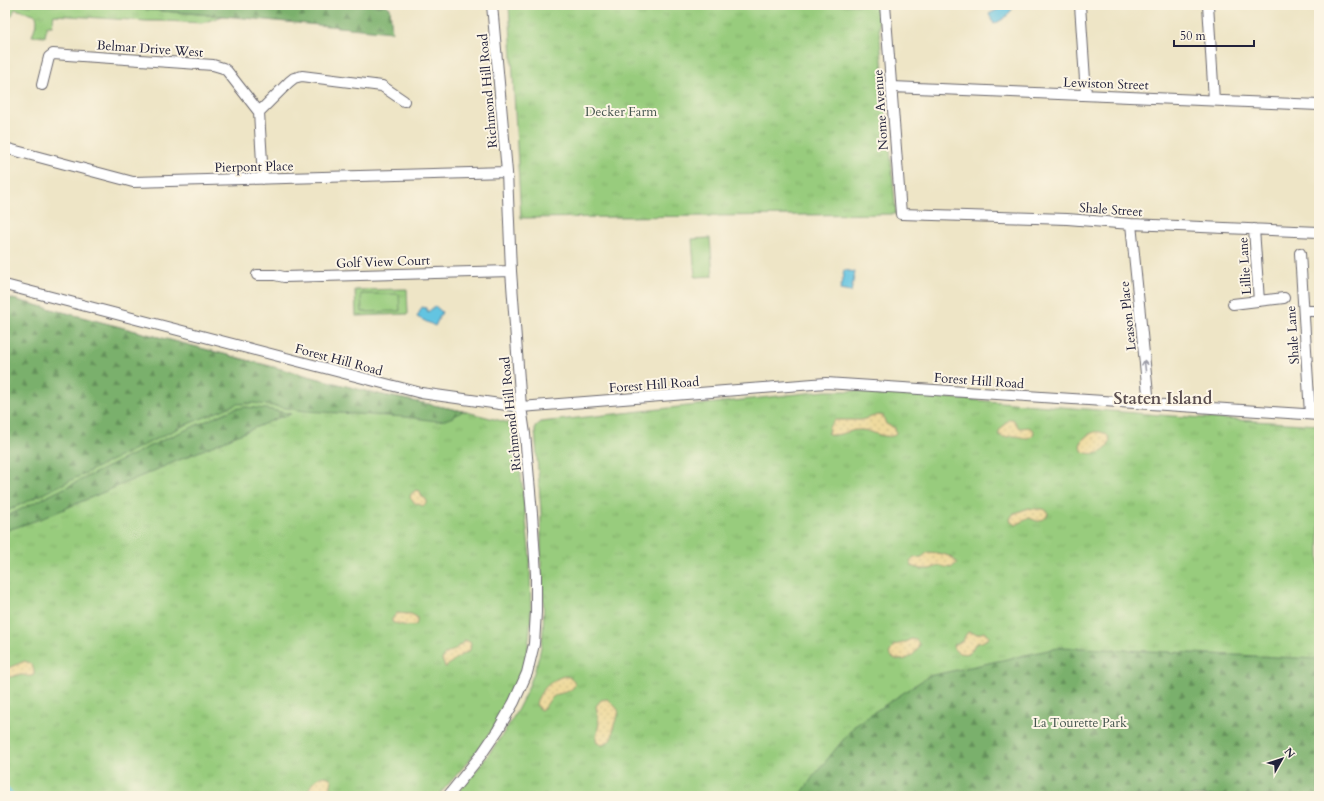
<svg xmlns="http://www.w3.org/2000/svg" width="1324" height="801" font-family="Cardo,serif">
	<style>
		.grass { fill: url(#grass-tufts); stroke: #5d775c }
		.forest { fill: url(#forest-firs); stroke: #4e6954 }
		.sand { fill: url(#sand-dots); stroke: #887e6c }
		.pitch { fill: #98cc7d; stroke: #5d775c }
		.water { fill: #63c4e1; stroke: #42738e }
		.lines { fill: none; stroke-linecap: round; stroke-linejoin: round }
		.stream { stroke: #63c4e1; stroke-width: 3 }
		.minor-casing { stroke: #69666c; stroke-width: 12 }
		.minor { stroke: #fff; stroke-width: 10 }
		.oneway { stroke: #9c9ca7 }
		.labels { text-anchor: middle; stroke-width: 4; stroke-linejoin: round; paint-order: stroke }
		.street-label { font-size: 13px; fill: #22223b; stroke: #fcf5e5 }
		.park-label { font-size: 13px; fill: #45554f; stroke: #fcf5e5 }
		.district-label { font-size: 17px; font-weight: bold; fill: #5b4f51; stroke: #fcf5e5 }
	</style>
	<defs>
		<pattern id="grass-tufts" width="24" height="20" patternUnits="userSpaceOnUse"><rect width="24" height="20" fill="#98cc7d"/><path d="M3 7l-1-3M5 7V3M7 7l1-3M15 17l-1-3M17 17v-4M19 17l1-3" fill="none" stroke="#83af6d"/></pattern>
		<pattern id="forest-firs" width="22" height="20" patternUnits="userSpaceOnUse"><rect width="22" height="20" fill="#7ab06c"/><path d="M5 1l3.5 6h-7zM16 11l3.5 6h-7z" fill="#648f5a"/></pattern>
		<pattern id="sand-dots" width="8" height="8" patternUnits="userSpaceOnUse"><rect width="8" height="8" fill="#eeda9e"/><path d="M2 2h.1M6 6h.1" fill="none" stroke="#ccbb89" stroke-width="1.8" stroke-linecap="round"/></pattern>
	</defs>
	<rect width="100%" height="100%" fill="#fcf5e5"/>
	<filter id="ink" filterUnits="userSpaceOnUse"><feTurbulence type="fractalNoise" baseFrequency=".025" numOctaves="2"/><feDisplacementMap in="SourceGraphic" scale="8" xChannelSelector="R" yChannelSelector="G"/><feConvolveMatrix kernelMatrix="1 2 1 2 8 2 1 2 1" color-interpolation-filters="sRGB"/></filter>
	<filter id="wash" filterUnits="userSpaceOnUse"><feTurbulence type="fractalNoise" baseFrequency=".012" numOctaves="4" result="noise"/><feDisplacementMap in="SourceGraphic" scale="16" xChannelSelector="R" yChannelSelector="G"/><feGaussianBlur stdDeviation="0.9" result="paint"/><feColorMatrix in="noise" values="0 0 0 0 0 0 0 0 0 0 0 0 0 0 0 0 0 1.4 0 .05"/><feComposite in="paint" operator="in"/></filter>
	<g filter="url(#wash)">
		<rect width="100%" height="100%" fill="#eee5c6"/>
		<path class="grass" d="M5,5H90L223,16L202,23L166,21H146L54,15L52,26H47L45,37L32,36L37,21L36,16L34,14L15,9L11,17L7,16L5,23Z
			M509,5H877L896,214L521,218Z
			M407,289L408,314L356,316L355,290Z
			M5,297L373,393L463,411L498,420L509,423L516,430L530,557L531,619L527,658L516,686L494,727L474,755L438,796H5Z
			M825,391H863L1172,416L1319,425V796H455C489,756 522,714 537,663C547,632 543,598 541,566C541,548 541,530 541,511C539,484 537,457 535,430V427L541,422Z"/>
		<path class="forest" d="M90,5H211L216,8L218,5H386L390,8L392,32L223,16Z
			M5,297L373,393L463,411L453,417L445,420L437,421L405,417L305,411L254,403L237,404L183,426L5,512Z
			M246,407L267,409L291,414L278,418L43,518L5,531V517L167,438L234,409Z
			M1062,647L1319,659V796H800L812,778L856,724L929,676Z"/>
		<path class="sand" d="M878,415L883,416L886,424L895,428L896,433L893,436C881,438 873,431 862,430C851,429 841,436 830,435L828,433L829,427L835,420H861Z
			M1009,419H1013L1019,428C1025,428 1029,425 1034,431L1033,435C1026,441 1022,436 1014,436C1007,436 1006,439 999,435V431Z
			M1094,432C1101,431 1108,433 1110,440C1108,453 1094,456 1083,452L1080,446C1082,438 1087,435 1094,432Z
			M416,490L420,491L422,497L426,499L427,502L423,506L415,503L410,498L411,494Z
			M1028,508L1036,509H1044L1048,512L1047,516C1039,524 1038,521 1029,518L1016,525L1011,522L1010,519L1013,514Z
			M928,552C938,553 952,554 957,563L951,568L939,566L930,569H920L912,566L910,562L914,558L922,557Z
			M397,613L411,614L417,617V622L416,625L408,626L394,623L392,622V619Z
			M968,632L977,634L985,632L989,636V638L982,642L975,644L970,653C963,655 954,653 953,646L955,644L963,641L965,636Z
			M911,639L916,640L919,644C916,658 899,666 889,654L894,645L903,643Z
			M466,640L471,643L470,650L455,659L446,667H445L442,660L444,655L454,650Z
			M25,661L31,664L34,670V675C28,678 27,675 21,675C15,674 13,678 7,677L5,672L8,668Z
			M564,676C570,677 574,678 575,685C569,695 560,691 553,697C547,701 547,708 540,710L536,704C538,692 552,679 564,676Z
			M607,699C609,700 617,708 618,710C620,714 616,719 615,722C611,733 616,740 602,745L597,743L596,738L599,723L596,706L601,700Z
			M324,776C336,778 330,782 331,789C331,790 333,795 334,796H307C309,786 314,778 324,776Z"/>
		<path class="pitch" d="M710,238L713,276L695,277L692,239Z
			M361,294H399L400,311L362,312Z"/>
		<path class="water" d="M1002,5H1009L1013,8L1005,18L994,24L989,14L999,9Z
			M844,270L855,272L851,292L840,290Z
			M435,306L442,312L435,326L417,317L422,307L426,308L428,312Z"/>
		<g class="lines">
			<path class="stream" d="M5,787L14,796"/>
		</g>
	</g>
	<g filter="url(#ink)">
		<g class="lines">
			<g class="minor-casing">
				<path id="minor" d="M885,5L901,214L1067,219L1131,224L1319,232
					M1080,5L1086,95
					M1208,5L1214,100
					M42,85L49,57L53,54L213,65L223,68L227,71L259,112
					M892,87L1319,105
					M5,148L133,182L507,172
					M263,179L259,112L289,82L294,78L302,76L382,86L404,101
					M1131,224L1149,404
					M1254,229L1259,301
					M1300,253L1310,414
					M257,275H275L284,277L511,271
					M5,285L421,393L521,407L826,383L1319,415
					M1233,304L1284,298
					M1304,311H1319
					M448,796L481,755L498,730L514,702L527,673L534,644L536,612V574L532,514L525,434L521,407L511,271L507,172L492,5"/>
			</g>
			<use href="#minor" class="minor"/>
		</g>
		<defs><path id="oneway-shaft" d="M-6 0H5M1.5-3L5.5 0L1.5 3" fill="none" stroke-width="1.6" stroke-linecap="round" stroke-linejoin="round"/></defs>
		<use class="oneway" href="#oneway-shaft" transform="translate(1145 366) rotate(-96)"/>
	</g>
	<g class="labels">
		<g class="street-label">
			<text transform="translate(150 48) rotate(4)" y="5">Belmar Drive West</text>
			<text transform="translate(1106 83) rotate(2)" y="5">Lewiston Street</text>
			<text transform="translate(487 91) rotate(-95)" y="5">Richmond Hill Road</text>
			<text transform="translate(880 110) rotate(-94)" y="5">Nome Avenue</text>
			<text transform="translate(254 166) rotate(-1)" y="5">Pierpont Place</text>
			<text transform="translate(1111 209) rotate(4)" y="5">Shale Street</text>
			<text transform="translate(383 261) rotate(-2)" y="5">Golf View Court</text>
			<text transform="translate(1244 266) rotate(-94)" y="5">Lillie Lane</text>
			<text transform="translate(1127 316) rotate(-96)" y="5">Leason Place</text>
			<text transform="translate(1292 335) rotate(-94)" y="5">Shale Lane</text>
			<text transform="translate(339 359) rotate(15)" y="5">Forest Hill Road</text>
			<text transform="translate(979 380) rotate(4)" y="5">Forest Hill Road</text>
			<text transform="translate(654 384) rotate(-4)" y="5">Forest Hill Road</text>
			<text transform="translate(510 414) rotate(-96)" y="5">Richmond Hill Road</text>
		</g>
		<g class="park-label">
			<text x="621" y="116">Decker Farm</text>
			<text x="1080" y="727">La Tourette Park</text>
		</g>
		<g class="district-label">
			<text x="1163" y="404">Staten Island</text>
		</g>
	</g>
	<rect width="1324" height="801" fill="none" stroke="#fcf5e5" stroke-width="20"/>
	<g transform="translate(1282 759) rotate(51)" stroke="#fcf5e5" stroke-width="3" paint-order="stroke">
	<path d="M0-3L7 15L0 10L-7 15Z" fill="#22223b"/>
	<text y="-6" font-size="11" font-weight="bold" text-anchor="middle" fill="#22223b">N</text>
	</g>
	<path d="M1174 40v6h80v-6" fill="none" stroke="#22223b" stroke-width="2"/>
	<text x="1180" y="40" font-size="12" fill="#22223b" stroke="#fcf5e5" stroke-width="3" paint-order="stroke">50 m</text>
</svg>
